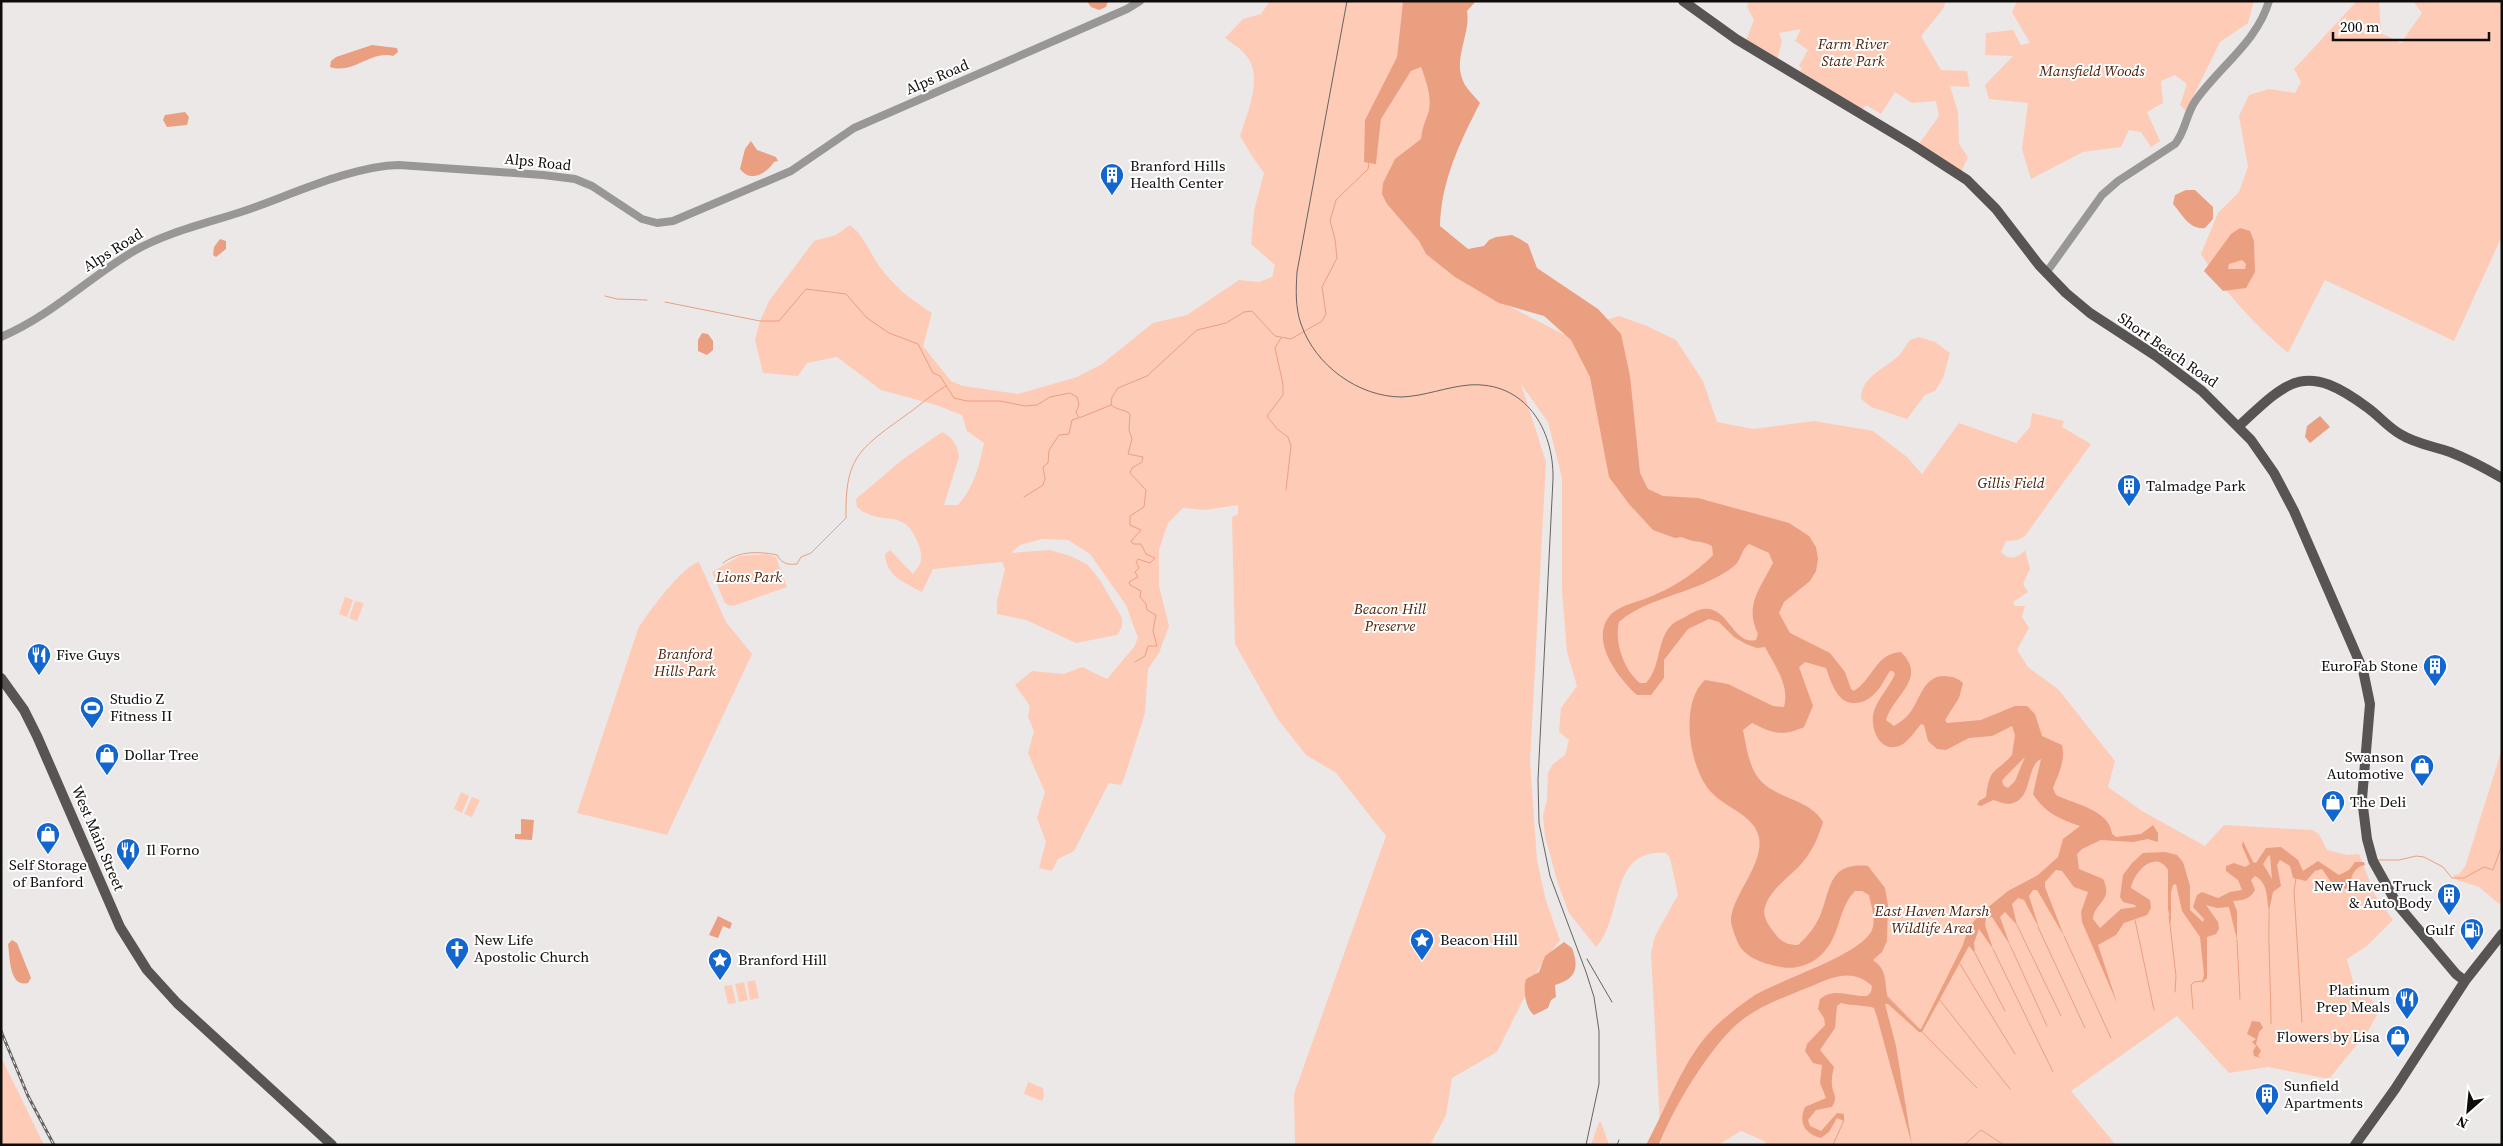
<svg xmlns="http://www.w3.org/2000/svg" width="2503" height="1146" font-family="'Source Serif 4',serif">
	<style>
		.green { fill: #fecbb7 }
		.water { fill: #ea9f81; fill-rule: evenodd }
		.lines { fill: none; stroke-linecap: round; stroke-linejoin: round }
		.stream { stroke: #ea9f81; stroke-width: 1 }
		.minor { stroke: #989796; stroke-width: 8 }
		.major { stroke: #575453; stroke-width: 10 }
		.tram { stroke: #656362; stroke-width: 1 }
		.rail-casing { stroke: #656362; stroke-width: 3 }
		.rail { stroke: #fff; stroke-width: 1; stroke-dasharray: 4; stroke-linecap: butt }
		.labels { text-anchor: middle; stroke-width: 4; stroke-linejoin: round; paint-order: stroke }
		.park-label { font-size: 15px; font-style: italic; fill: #4b1c06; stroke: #fff }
		.street-label { font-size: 15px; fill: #0e0d0c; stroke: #fff }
		.poi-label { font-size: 15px; fill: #0e0d0c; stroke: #fff; text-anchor: start }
	</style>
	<rect width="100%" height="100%" fill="#ece8e7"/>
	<path class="green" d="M1270,1H1404L1397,57L1365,120L1376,164L1381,119L1411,71L1421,67C1427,84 1434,102 1426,119C1423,127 1422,130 1421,139L1395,160L1419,241L1426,254L1473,288L1563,334L1619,316L1647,326L1676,340L1703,381L1717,422L1753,429L1814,421L1873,431L1907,457L1922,474L1959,423L2016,443L2030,427L2032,413L2064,421L2062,427L2091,444L2025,536L2018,540L2006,541L2001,552C2009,561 2018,558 2025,550L2030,569L2023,584L2028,592L2013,602L2015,606H2025L2022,617L2029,628L2017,650L2028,667L2059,690L2115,761L2108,787L2142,811L2205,846L2224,825L2312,830L2319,834L2327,850L2347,855L2359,854L2375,895L2393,920L2367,946L2347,959L2354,985L2372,1000L2378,1013L2368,1031L2329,1079L2268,1067L2229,1073L2177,1016L2071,1091L2116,1145H1767L1764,1141L1741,1131L1718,1145H1661L1651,953L1655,936L1678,895L1670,858L1666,853C1608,848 1624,918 1596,947L1569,913L1558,884L1545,836L1543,816L1547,800L1548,773L1553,764L1565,755L1569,740L1559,732L1561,708L1577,686L1567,652L1562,591V478L1548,422L1521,384L1546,462L1530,761L1537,860L1546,901L1560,940L1539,968L1497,1052L1452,1078L1446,1115L1430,1145H1295L1294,1094L1386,836L1336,773L1306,755L1277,718L1235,644L1232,517L1238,514V505L1205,510L1183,508L1168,523L1159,550V586L1169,626L1159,653L1148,669L1145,713L1125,776L1121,785L1109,783L1074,851L1058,859L1052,871L1039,868L1046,842L1037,818L1045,792L1028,753L1034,731L1028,717L1030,706L1015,685L1032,671L1064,674L1082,667L1107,679L1134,647L1138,638L1126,605L1090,554L1068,540L1042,539L1020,545L1011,553L1050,550L1070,556L1087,564L1100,580L1122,618V627L1117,635L1076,643L1026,620L997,614V601L1005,569L1002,562L933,569L922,592C905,583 886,576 885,554L890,550L913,574C916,570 921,564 921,560C923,550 914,532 907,525C893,514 875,523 857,507L856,499L902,460L942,432C952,437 958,445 959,457L944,505H958C974,487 979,467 984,443L967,431L962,415L936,405L881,390L837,357L807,363L798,376L763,373L755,340L760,321L769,301L814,241L836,235L850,225C865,237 869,252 880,267C896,288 910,299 932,313L923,346L951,381L963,386L1018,394L1077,377L1102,364L1153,323L1187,315L1239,280L1259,282L1272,277L1275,265L1251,244L1254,211L1264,173L1252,156L1240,136C1248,111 1265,74 1244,53C1239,47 1231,43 1225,38L1243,19L1261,14Z
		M1749,1H1946L1943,9L1921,36L1941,70L1967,71L1970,87L1950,86L1958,112L1959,144L1968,157L1961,172L1919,144L1939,116L1936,101L1912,103L1895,92L1881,114L1866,105L1862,110L1800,71L1802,68L1799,66L1808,50L1795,41L1801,29L1779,33L1782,41L1777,61L1746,40L1754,20L1747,7Z
		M2017,1H2254L2248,23L2220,42L2186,111L2180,105L2187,84L2175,75L2161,81L2163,103L2147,112L2160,141L2151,147L2141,132L2129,130L2121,147L2083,152L2031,179L2022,149L2028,103L1989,99L1985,85L2013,56L1985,55L1986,33L2013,30L2021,45L2030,43L2012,12Z
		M2357,1H2379L2381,33L2401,43L2422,13L2413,1H2502V236L2454,341L2325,280L2288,353C2254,324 2224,292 2201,254L2218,213L2239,192L2248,167L2239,116L2249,95L2269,89L2295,93L2301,82L2294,69Z
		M1919,337L1935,342L1950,353L1943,378L1935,391L1925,395L1907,419L1871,407L1861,399C1861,375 1887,369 1901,353C1904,349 1907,344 1910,340Z
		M766,554L776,557L787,587L736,605L730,606L725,603L712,572L740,556Z
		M699,562L726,622L752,654L667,835L577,813L638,629C647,614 683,565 699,562Z
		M345,597L353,600L347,617L339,614Z
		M355,601L364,603L357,621L349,618Z
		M2502,749V901L2499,904L2479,887L2457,880L2453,875L2459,874L2465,867Z
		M461,792L469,796L462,813L454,809Z
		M472,797L480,800L472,817L464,814Z
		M755,980L759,998L750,1000L747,982Z
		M744,982L748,1000L739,1002L735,984Z
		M732,985L736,1003L728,1004L724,986Z
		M1,1057L44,1145H1Z
		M1028,1082L1043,1088L1044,1096L1042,1101L1024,1094Z
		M1599,1122H1601L1609,1145H1591Z"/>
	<path class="water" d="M1087,1H1108L1106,7L1099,10L1091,7Z
		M1476,1L1467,11C1471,33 1453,58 1463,81C1466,88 1474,96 1480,103C1460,142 1441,181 1440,226L1468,249L1484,246L1489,240L1496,237L1512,235L1520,239L1528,244L1537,268L1598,309L1621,334L1630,376L1640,473L1648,489L1663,496L1698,498L1789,523L1809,536L1816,547L1818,559L1816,571L1810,581L1784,602L1779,613L1790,633L1830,653L1845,672L1851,689L1854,691C1873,679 1876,653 1901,652C1928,679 1893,695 1886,720L1894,726C1899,723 1905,719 1909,714C1920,701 1923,675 1945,676C1953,677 1956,677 1963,683L1959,698L1945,720L1947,723L1981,720L2015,706H2027L2035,714L2042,736L2062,745C2066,760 2058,775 2053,788L2056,795C2074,804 2110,810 2112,834L2116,837L2141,834L2153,825L2158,833V842L2148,839L2133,842L2101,840L2082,849L2077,854L2079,869L2103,879C2114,901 2094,902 2093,919L2100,928L2121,909L2136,907L2135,905L2123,902L2120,897L2123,875L2132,863L2143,853L2165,852L2177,855L2183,862L2190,886V910L2203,922L2204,919L2193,907L2197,895L2202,892L2218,898L2230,892L2242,890L2238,880L2226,871V866L2234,863L2245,867L2250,864L2242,846L2243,841L2253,862L2256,863L2266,848L2281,847L2298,860L2303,871L2318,861L2339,875L2349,870L2355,862H2364L2365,865C2354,867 2351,876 2350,886L2346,889L2333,885L2322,869L2315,871L2306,881L2293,878L2290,866L2280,860L2277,865L2281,886L2273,892L2269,911C2266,898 2269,884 2255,876L2251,880L2255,890C2250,900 2242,900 2233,901L2237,911V940L2229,907L2217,908L2206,905L2218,922L2219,929L2216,934L2207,937V978L2202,983L2204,975L2200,937L2182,911L2176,884L2173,885L2171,892V924L2168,909V870C2155,849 2134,872 2131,888L2150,900L2151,908L2147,915L2124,923L2116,935L2098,945L2117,1003L2082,922L2081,912L2088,892L2074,887L2062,871L2056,870L2045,882V887L2064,936L2037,890H2033L2029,896L2039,928L2024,900L2018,898L2012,904L2017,925L2005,912L2000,917L2010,945L1992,917L1986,918L1985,925L1993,949L1979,929L1974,943L1975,953L1969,946L1922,1032H1919L1888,1004H1885L1896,1046L1912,1145L1877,1017L1874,1008C1867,1005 1852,1006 1841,1003L1837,1006L1835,1028L1820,1050L1834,1067C1833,1072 1831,1079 1832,1084C1832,1094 1839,1096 1832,1107L1816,1110L1808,1120L1810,1126L1821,1131L1837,1113L1844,1114V1121L1837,1118L1829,1132L1821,1138C1805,1134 1798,1123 1805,1107L1826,1098L1820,1083L1822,1065L1813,1063L1805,1051L1807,1044L1825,1025L1824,1018L1818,1009L1820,999C1835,987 1849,997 1867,996L1871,992L1872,986C1852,968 1833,977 1812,986C1790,995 1766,1003 1746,1017C1714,1039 1673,1108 1659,1145H1646C1664,1112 1685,1058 1710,1032C1722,1019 1740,1005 1755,995C1782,979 1857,956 1871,932C1877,921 1871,906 1869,895L1862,891H1855C1836,911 1842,936 1820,956C1810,965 1794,970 1781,967C1764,964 1741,957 1736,938C1733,930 1729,922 1732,913C1738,887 1774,851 1753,825C1742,811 1723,805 1711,792C1689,768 1679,703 1705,680L1728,684L1773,706L1784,707C1790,686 1775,666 1765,647L1757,648L1746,644L1734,637L1719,622L1709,619L1688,629L1664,660V678L1651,695H1637C1619,679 1591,643 1608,618C1617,605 1639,602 1652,596C1674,587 1697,572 1713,555L1712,546C1702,540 1692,543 1682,537L1675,538L1653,530L1629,504L1609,477L1590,377L1571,340L1544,316L1499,303L1455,277L1426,254L1419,241L1387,204L1382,194L1383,183L1395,159L1421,139C1422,130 1423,127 1426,119C1434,102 1427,84 1421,67L1411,71L1381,119L1376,164L1364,162L1365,120L1397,57L1403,2ZM1749,544L1769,553L1773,563C1760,589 1744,605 1758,634L1756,640C1733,646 1729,606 1703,609C1695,610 1686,617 1679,620C1655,631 1663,666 1646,683H1640C1624,670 1614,642 1619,622C1644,600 1682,595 1711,580C1719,576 1731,570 1737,563C1742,556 1742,549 1749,544ZM1805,662L1826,668C1829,676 1832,686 1837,693C1847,709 1867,704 1877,691C1882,686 1885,678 1890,671H1893L1895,674C1889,688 1876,700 1873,715C1871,732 1882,756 1903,744C1910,739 1916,730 1921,724L1924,725L1928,741L1937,749L1946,750L1969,738L1992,736L2012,726L2015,735L2012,755C1994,775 1990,766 1986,797L1979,801L1977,805L1981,806L1993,800C1998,801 2004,804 2008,804C2034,802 2025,766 2041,759L2033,794C2045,813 2060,819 2080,826L2063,839L2058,857L2038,875L2008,891L1981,913L1969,927L1962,947L1921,1029H1919L1888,998C1884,982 1888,970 1873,960L1882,952L1887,941L1888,905L1885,888L1868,866C1828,862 1831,889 1820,916C1815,927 1807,937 1798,945C1786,945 1780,941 1773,931C1768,924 1762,916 1765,907C1770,889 1791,876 1802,863C1813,850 1818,838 1823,822C1810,800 1783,800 1764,784C1749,771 1747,749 1743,730L1752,723C1772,733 1782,737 1804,727L1813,706L1799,667ZM2025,757L2015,781L2008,788L2004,786L2002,781L2005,777ZM2269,855L2270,856L2272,879L2263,864Z
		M372,45L397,48L398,52L393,56C371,50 353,75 330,67L331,61L336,57Z
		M185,112L189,117L187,125L167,127L163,120L165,115Z
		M751,141L757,150L776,157L778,161L774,162C766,174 751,183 740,169L745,149Z
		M2186,190H2195L2213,207V219L2205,228C2189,230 2182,214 2173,204L2175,195Z
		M2240,228L2250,231L2254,241L2255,272L2246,288L2223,291L2204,271L2231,234ZM2242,260L2246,264L2245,269H2228L2229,264Z
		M220,239L226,241V249L216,257L213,255L214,247Z
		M702,333L708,334L713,341V350L707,355L698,351V340Z
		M2320,416L2330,427L2310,443L2305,437L2307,426Z
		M521,819L534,820L532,840L515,839V834H521Z
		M718,916L732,923L730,929L723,926L718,938L709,935Z
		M12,940L17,943L31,978L28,983C9,988 10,957 8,944Z
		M1564,942L1572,948C1579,967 1577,979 1555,985L1556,997L1551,1000L1548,1008L1534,1015C1525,1008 1523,989 1526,979L1539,972L1545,956Z
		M2252,1021L2260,1022L2263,1028L2259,1032L2256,1044L2261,1051L2258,1056L2261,1058L2254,1056L2253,1051L2256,1046L2252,1042L2256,1039L2247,1034Z"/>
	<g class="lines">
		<path class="stream" d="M605,296L617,299L647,300
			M665,302L760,321H779L806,289L846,294L867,318L889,333L918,344L933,373L940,376L954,398L967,401H1000L1025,406L1037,405L1050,397L1070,393L1077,397L1079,405L1076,412L1079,418L1111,405
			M1281,338L1275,348L1283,384V395L1267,416L1277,429L1288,437L1291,446L1286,490
			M1024,497L1043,485L1045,479L1043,467L1048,463L1049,450L1059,435L1069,434L1072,420L1078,418
			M723,563C739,551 757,551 777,555C782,564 788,565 797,564L801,557L811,553L846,518C845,460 857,450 902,418C917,408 930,395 946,386
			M1135,662L1145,656L1148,646H1157L1153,631L1156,615L1147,610L1146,604L1140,597L1141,591L1130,585L1129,582L1138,577L1135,572L1139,568L1136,562L1138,559L1150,563L1155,558L1146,554L1141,544H1133L1131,541L1141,530L1130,525V516L1144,507L1146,490L1130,473L1132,468L1142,462L1143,457L1128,454L1132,439L1129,430L1130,414C1124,409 1117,410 1111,405L1112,397L1118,388L1147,376L1197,330L1226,323L1244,312L1252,311L1275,336L1291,339L1322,321L1326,314L1322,287L1337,258L1335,239L1330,221L1336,200L1368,169L1369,162
			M2378,860H2399L2416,856L2424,857L2443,867L2452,878H2464L2484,867L2493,870L2502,845
			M2296,878L2294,891L2302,1022
			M2269,911C2268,949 2271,987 2271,1024
			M2169,916L2176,976L2175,992
			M2135,920L2154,1010
			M2017,925L2061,1016
			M2038,927L2085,1028
			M2064,936L2111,1038
			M2237,940L2240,999
			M2010,945L2047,1026
			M1993,949L2053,1072
			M1975,953L2005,1011
			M1960,964L2015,1054
			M1888,997L1977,1088
			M1939,999L2010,1089
			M2193,1009L2191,985L2194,982L2203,981
			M1833,1145L1844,1120
			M1964,1145L1981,1130L2004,1145"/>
		<path class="minor" d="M2046,273L2102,195L2118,181L2175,144C2186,131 2186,113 2196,100C2220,66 2257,42 2269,1
			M1,337C51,316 88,278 134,251C167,232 208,223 244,211C291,195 351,166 399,165L543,175L575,179L592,186L642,219L657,223L673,221L791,171L854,128L1127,9L1140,1"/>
		<path class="major" d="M1683,1L1736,39L1913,145L1967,180L1996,209L2039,265L2066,293L2090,313L2156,356L2202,391L2251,440L2274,473L2294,511L2363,670L2370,704L2362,799L2367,839L2373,861L2397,904L2456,974L2465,981
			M2239,426C2290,378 2306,362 2368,408C2379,416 2388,427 2400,434C2416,444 2433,446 2450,452C2468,459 2485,468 2502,478
			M1,678L24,710L37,736L120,927L147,970L177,1003L332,1145
			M2355,1145L2395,1089L2465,981L2502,934"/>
		<path class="tram" d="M1347,1L1297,272C1296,289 1295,307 1301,324C1315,365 1358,397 1402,397C1425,396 1446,387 1469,385C1525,381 1554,429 1553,479L1538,780L1539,823L1550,876L1586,972L1594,997L1599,1031V1084L1586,1145
			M1587,959L1612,1002
			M1617,1145L1619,1140"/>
		<g class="rail-casing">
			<path id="rail" d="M1,1031L28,1096L54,1145"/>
		</g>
		<use href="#rail" class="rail"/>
	</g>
	<defs>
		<g id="building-pin" transform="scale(1.25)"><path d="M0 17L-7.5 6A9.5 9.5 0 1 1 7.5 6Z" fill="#1466cf" stroke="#fff"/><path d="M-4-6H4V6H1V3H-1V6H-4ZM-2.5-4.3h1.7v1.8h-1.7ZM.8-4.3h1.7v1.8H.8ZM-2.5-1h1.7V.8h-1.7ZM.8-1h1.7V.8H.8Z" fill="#fff"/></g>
		<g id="restaurant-pin" transform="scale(1.25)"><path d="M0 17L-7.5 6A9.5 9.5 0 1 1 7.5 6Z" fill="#1466cf" stroke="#fff"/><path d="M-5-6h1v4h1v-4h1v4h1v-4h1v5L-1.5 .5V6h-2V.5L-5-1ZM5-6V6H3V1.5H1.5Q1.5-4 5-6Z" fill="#fff"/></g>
		<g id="stadium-pin" transform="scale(1.25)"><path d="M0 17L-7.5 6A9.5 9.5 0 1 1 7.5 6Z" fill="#1466cf" stroke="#fff"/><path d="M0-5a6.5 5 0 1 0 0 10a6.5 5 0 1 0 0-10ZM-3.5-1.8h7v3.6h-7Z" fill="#fff"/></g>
		<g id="shop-pin" transform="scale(1.25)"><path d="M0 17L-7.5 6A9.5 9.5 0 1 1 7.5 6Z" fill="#1466cf" stroke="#fff"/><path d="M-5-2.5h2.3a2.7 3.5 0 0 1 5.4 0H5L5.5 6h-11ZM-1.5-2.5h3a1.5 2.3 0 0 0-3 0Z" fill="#fff"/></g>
		<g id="fuel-pin" transform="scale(1.25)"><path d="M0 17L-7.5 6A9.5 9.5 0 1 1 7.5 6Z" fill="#1466cf" stroke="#fff"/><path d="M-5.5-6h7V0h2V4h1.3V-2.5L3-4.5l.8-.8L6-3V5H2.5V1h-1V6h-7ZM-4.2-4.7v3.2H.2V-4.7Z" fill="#fff"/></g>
		<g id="sight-pin" transform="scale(1.25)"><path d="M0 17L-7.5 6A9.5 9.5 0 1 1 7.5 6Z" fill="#1466cf" stroke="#fff"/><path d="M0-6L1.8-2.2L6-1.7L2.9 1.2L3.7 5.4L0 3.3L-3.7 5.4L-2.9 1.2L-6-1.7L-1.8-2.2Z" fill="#fff"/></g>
		<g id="church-pin" transform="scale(1.25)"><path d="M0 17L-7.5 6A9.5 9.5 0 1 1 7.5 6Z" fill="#1466cf" stroke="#fff"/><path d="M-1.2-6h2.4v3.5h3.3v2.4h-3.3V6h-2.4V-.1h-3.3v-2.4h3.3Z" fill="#fff"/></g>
	</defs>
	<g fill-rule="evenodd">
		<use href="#building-pin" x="1112" y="175"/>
		<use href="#building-pin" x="2129" y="486"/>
		<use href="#restaurant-pin" x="39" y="655"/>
		<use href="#building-pin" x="2435" y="666"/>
		<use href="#stadium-pin" x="92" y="708"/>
		<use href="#shop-pin" x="107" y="755"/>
		<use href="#shop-pin" x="2422" y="766"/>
		<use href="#shop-pin" x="2333" y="802"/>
		<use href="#shop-pin" x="48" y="834"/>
		<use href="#restaurant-pin" x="128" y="850"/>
		<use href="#building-pin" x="2449" y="895"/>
		<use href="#fuel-pin" x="2472" y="930"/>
		<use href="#sight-pin" x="1422" y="940"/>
		<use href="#church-pin" x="457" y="949"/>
		<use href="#sight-pin" x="720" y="960"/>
		<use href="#restaurant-pin" x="2407" y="999"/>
		<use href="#shop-pin" x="2398" y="1037"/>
		<use href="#building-pin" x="2267" y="1095"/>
	</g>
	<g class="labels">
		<g class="park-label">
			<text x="1853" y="49">Farm River<tspan x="1853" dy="17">State Park</tspan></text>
			<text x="2092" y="76">Mansfield Woods</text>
			<text x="2011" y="488">Gillis Field</text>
			<text x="749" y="582">Lions Park</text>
			<text x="1390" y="614">Beacon Hill<tspan x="1390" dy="17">Preserve</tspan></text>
			<text x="685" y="659">Branford<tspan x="685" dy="17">Hills Park</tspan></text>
			<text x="1932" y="916">East Haven Marsh<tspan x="1932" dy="17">Wildlife Area</tspan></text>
		</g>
		<g class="street-label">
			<text transform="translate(937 77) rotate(-23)" y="5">Alps Road</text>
			<text transform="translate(538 162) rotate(6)" y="5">Alps Road</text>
			<text transform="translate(113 250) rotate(-32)" y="5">Alps Road</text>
			<text transform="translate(2168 350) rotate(35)" y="5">Short Beach Road</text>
			<text transform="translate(98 838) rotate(67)" y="5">West Main Street</text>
		</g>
		<g class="poi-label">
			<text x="1130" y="171">Branford Hills<tspan x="1130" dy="17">Health Center</tspan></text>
			<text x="2146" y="491">Talmadge Park</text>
			<text x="56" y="660">Five Guys</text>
			<text x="2418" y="671" text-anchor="end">EuroFab Stone</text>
			<text x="110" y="704">Studio Z<tspan x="110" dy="17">Fitness II</tspan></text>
			<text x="124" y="760">Dollar Tree</text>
			<text x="2404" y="762" text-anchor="end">Swanson<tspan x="2404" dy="17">Automotive</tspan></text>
			<text x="2350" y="807">The Deli</text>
			<text x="146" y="855">Il Forno</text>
			<text x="48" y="870" text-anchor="middle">Self Storage<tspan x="48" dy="17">of Banford</tspan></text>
			<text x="2432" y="891" text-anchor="end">New Haven Truck<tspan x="2432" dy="17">&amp; Auto Body</tspan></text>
			<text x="2454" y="935" text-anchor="end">Gulf</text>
			<text x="474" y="945">New Life<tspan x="474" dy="17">Apostolic Church</tspan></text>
			<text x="1440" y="945">Beacon Hill</text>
			<text x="738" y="965">Branford Hill</text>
			<text x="2390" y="995" text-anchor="end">Platinum<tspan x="2390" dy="17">Prep Meals</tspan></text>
			<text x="2380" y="1042" text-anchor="end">Flowers by Lisa</text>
			<text x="2284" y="1091">Sunfield<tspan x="2284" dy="17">Apartments</tspan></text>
		</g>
	</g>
	<rect width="2503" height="1146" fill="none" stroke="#0e0d0c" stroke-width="5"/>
	<g transform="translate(2468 1111) rotate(207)" stroke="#ffffff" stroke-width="4" paint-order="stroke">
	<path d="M0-4L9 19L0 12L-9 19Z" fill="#0e0d0c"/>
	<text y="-8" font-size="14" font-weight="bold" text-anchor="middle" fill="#0e0d0c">N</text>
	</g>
	<path d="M2333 32v8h156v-8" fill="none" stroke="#0e0d0c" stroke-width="2.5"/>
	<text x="2340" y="32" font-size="15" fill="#0e0d0c" stroke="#ffffff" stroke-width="4" paint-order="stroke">200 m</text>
</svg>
